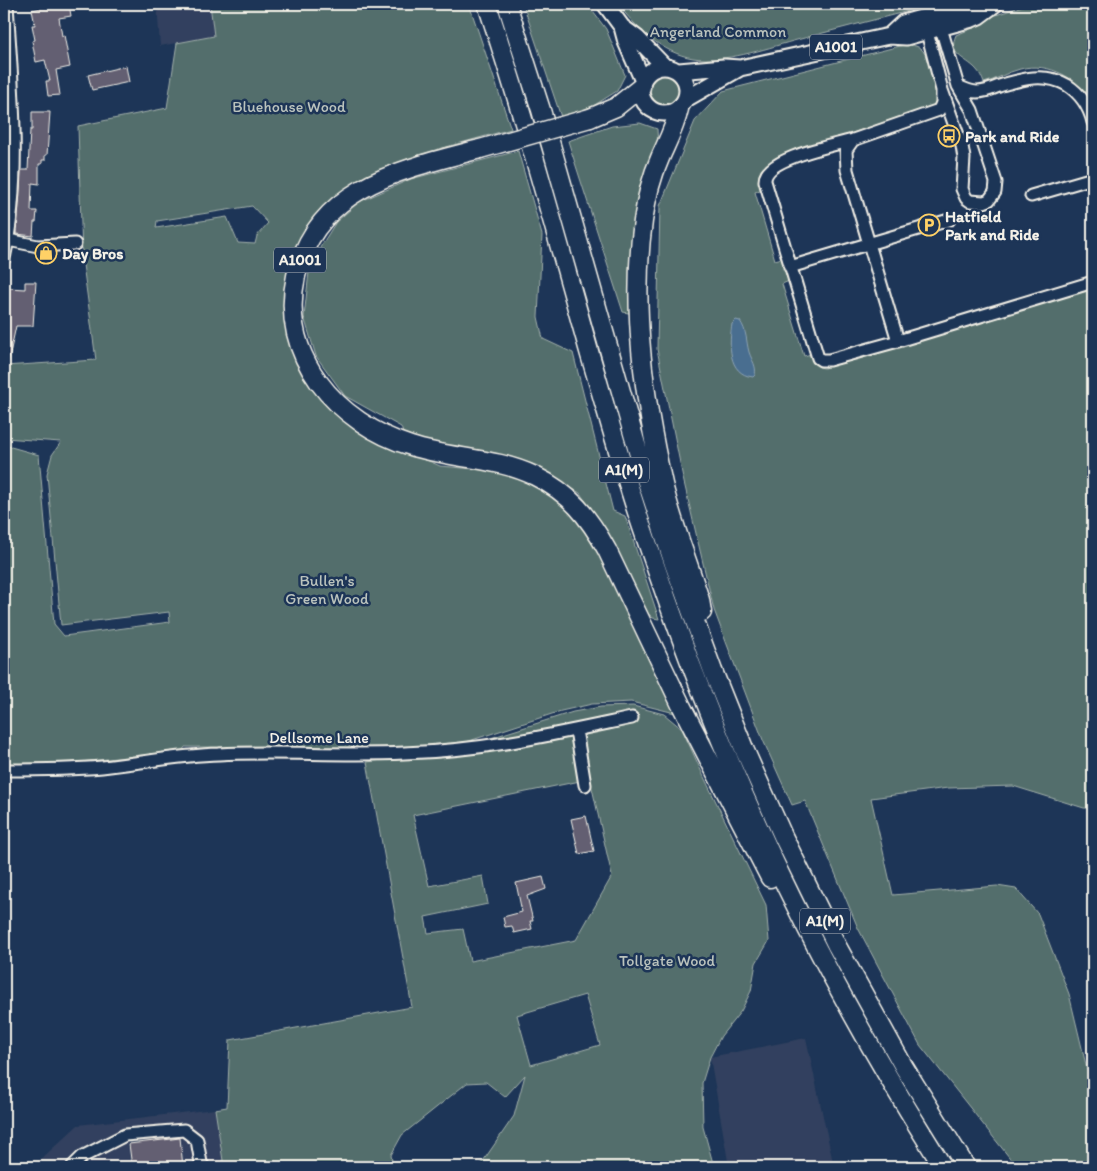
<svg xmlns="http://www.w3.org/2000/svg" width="1097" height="1171" font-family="Itim,sans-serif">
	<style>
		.built { fill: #32415f }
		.green { fill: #526e6c; stroke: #a3b0aa; fill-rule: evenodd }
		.water { fill: #486e90; stroke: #8da2b3 }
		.building { fill: #635e72; stroke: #f4f1e8 }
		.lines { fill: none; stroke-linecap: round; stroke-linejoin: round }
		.minor-casing { stroke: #f4f1e8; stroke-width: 15 }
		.major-casing { stroke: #f4f1e8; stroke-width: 19 }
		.highway-casing { stroke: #f4f1e8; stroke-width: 21 }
		.minor { stroke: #1d3557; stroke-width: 11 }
		.major { stroke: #1d3557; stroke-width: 15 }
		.highway { stroke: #1d3557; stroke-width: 18 }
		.highway-bridge-casing { stroke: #f4f1e8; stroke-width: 21; stroke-linecap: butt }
		.highway-bridge { stroke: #1d3557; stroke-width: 18 }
		.labels { text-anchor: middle; stroke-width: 5; stroke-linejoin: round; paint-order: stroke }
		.shield { fill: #1d3557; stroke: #b4b9bc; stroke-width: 1 }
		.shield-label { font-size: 15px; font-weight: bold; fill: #f4f1e8 }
		.park-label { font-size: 16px; fill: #bbc3bd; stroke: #1d3557 }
		.poi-label { font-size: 16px; font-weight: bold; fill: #f4f1e8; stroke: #1d3557; text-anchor: start }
		.street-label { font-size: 16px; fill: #f4f1e8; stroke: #1d3557 }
	</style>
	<rect width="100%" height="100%" fill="#1d3557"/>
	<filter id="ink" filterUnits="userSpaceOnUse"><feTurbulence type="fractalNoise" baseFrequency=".02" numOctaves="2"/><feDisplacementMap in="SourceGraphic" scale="10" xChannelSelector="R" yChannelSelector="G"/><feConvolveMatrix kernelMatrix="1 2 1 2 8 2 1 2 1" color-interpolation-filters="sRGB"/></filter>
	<g filter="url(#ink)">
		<path class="built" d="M157,4H210L214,36L160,46Z
			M806,1038L834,1167H729L710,1057Z
			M215,1109L224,1167H40L39,1161L78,1125Z"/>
		<path class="green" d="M210,4H469L511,129L421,154L373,173L343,192L290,273L300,366L366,433L440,466L508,472L553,493L583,523L629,608L679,714L631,702L592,704L561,711L466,742L401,748L185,747L182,751L42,766L4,765V445L39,455L54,624L64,636L170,622L169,612L61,625L47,474L52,455L61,442L4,438V366L96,360L82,257L78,126L167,108L177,43L214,36ZM252,206L268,223L257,236L255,244L238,243L227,217L156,228L157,221Z
			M523,4H587L606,29L625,75L617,91L593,106L561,117Z
			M618,4H936C889,16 841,28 793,41C764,49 724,63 693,58C662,53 636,28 618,4Z
			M1028,4H1093V106C1082,79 1048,61 1020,69C1007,72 996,80 984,83C982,78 980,73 976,69C966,58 947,55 956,35L978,26L976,22Z
			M904,45C913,45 920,45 925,54C930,68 944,94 932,107L781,156C765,164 757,170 762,189L755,192L775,260L782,258L789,281L782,284L804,356L811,354L819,367L824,368L1093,288V808H1084L1013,786L948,788L871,798L893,895L997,886L1016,889L1038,914L1069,994L1093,1094V1167H1017L920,1045L858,928L805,801L792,805L763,740L714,610L683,478L657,349L660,206L695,121L723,91Z
			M649 90a16 16 0 1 1 32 0a16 16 0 1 1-32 0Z
			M640,123L657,129L658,149L634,314L623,312L568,141L612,126Z
			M518,151L542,235L538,317L543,339L573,353L613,511L625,516L659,619L653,618L642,608L611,540L580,493L538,469L404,436L401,427L345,396L316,356L304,317L309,272L321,246L336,222L359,202L411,179Z
			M633,706L664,714L682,729L703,775L766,905L769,941L756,963L751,991L741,1011L721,1036L710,1057L702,1083L703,1127L714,1167H479L514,1116L525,1075L505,1097L486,1082L467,1083L402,1135L391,1155L393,1167H224L215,1109L227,1107L230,1040L412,1007L367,762L446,752L573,712L601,707ZM590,779L612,876L576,940L470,961L463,929L428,933L425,917L488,904L483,876L429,886L413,815ZM585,995L600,1045L531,1065L517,1015Z"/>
		<path class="water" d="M736,320L740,321C747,331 746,341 749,352C752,361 757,366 755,375L753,377C727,374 729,343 732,324Z"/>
		<path class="building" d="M45,4H69L71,16L59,18L62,36L64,35L70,67L56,70L60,95L48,96L46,81H50L45,60L36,62L32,41L35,40L32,25H35L32,10L46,7Z
			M126,66L129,82L92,90L88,75Z
			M32,112H50L47,155H45V160H42V164H39V184L32,183L31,211H37L36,222H34L33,236L17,234L21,170H28L30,130H32Z
			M25,282H36L33,326H16L8,363L4,362V305L8,306L9,288L25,289Z
			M586,816L594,851L579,854L571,819Z
			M543,877L546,889L527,896L533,921H530L532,929L514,933L512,926L505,927L503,917L522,912L516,883Z
			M180,1138L183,1167H132L129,1144Z"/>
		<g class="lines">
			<g class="minor-casing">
				<path id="minor" d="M934,14L941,28L958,86L972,110L996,182L995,192L989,200L984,202L970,201L966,198L962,189L964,158L962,146L942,90L927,32Z
					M958,86C964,89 970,92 977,92C984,92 992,89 999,86C1022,79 1044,72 1067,85C1081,94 1089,107 1093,122
					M942,90V103L939,110L853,140L846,150L847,170L898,341L1093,282
					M853,140C835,145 764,158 765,181L818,358L821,360H829L898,341
					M1031,196L1093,178
					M8,240L38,246L75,244
					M4,259C22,175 12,88 7,4
					M790,267L949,220
					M576,730L585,785
					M4,770C37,770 69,770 102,767C141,763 179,755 219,754C280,751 343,756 404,753C483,751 556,734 632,718
					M72,1167L82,1157L125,1135L184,1130L197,1140L201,1163L204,1167"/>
			</g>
			<g class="major-casing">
				<path id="major" d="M605,4L622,27L637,38L665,67
					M622,27L626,42L643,81
					M889,36L903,23L972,4
					M641 90a23 23 0 1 1 46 0a23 23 0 1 1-46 0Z
					M679,71L724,67L740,68L889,36L906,37L972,19L979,16L995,4
					M686,99L740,68"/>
			</g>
			<g class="highway-casing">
				<path id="highway" d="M487,4C525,120 557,237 590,355C608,415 624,476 645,536C678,633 714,730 757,824C810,943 874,1057 943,1167
					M507,4L541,110L645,476L674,564L713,671L745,751L783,836L837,946L904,1067L966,1167
					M679,109C675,127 667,142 660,158C651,178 646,200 643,221C631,308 644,399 663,484C672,522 688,562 700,600L702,612
					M590,118L616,107L641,87
					M480,149C404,169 316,186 296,276C278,356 337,423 411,446C451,459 496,457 535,476C570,493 589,517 607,550L681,705L770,878"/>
			</g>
			<use href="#minor" class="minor"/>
			<use href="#major" class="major"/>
			<use href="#highway" class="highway"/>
			<g class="highway-bridge-casing">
				<path id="highway-bridge" d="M480,149L590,118"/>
			</g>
			<use href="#highway-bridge" class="highway-bridge"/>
		</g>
	</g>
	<defs>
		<g id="bus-ring" transform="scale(1.125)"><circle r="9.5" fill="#1d3557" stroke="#ffd166" stroke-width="1.5"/><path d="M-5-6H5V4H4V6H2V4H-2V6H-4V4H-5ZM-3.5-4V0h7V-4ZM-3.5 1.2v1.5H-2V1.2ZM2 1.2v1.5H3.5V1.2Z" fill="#ffd166"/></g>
		<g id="parking-ring" transform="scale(1.125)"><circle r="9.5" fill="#1d3557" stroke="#ffd166" stroke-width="1.5"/><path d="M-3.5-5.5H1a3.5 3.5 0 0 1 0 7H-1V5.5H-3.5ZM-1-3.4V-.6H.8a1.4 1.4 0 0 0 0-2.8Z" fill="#ffd166"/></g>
		<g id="shop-ring" transform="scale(1.125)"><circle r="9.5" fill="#1d3557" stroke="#ffd166" stroke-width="1.5"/><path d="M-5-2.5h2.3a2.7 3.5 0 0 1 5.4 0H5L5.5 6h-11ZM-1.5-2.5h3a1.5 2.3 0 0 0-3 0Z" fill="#ffd166"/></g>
	</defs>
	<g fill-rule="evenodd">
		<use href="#bus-ring" x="949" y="136"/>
		<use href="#parking-ring" x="929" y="225"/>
		<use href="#shop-ring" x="46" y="253"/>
	</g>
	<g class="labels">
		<g class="shield">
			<rect x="810" y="34.5" width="52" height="25" rx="4"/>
			<rect x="274" y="247.5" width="52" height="25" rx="4"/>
			<rect x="599" y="457.5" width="50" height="25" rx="4"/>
			<rect x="800" y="908.5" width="50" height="25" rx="4"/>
		</g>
		<g class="shield-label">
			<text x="836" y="52">A1001</text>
			<text x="300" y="265">A1001</text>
			<text x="624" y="475">A1(M)</text>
			<text x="825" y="926">A1(M)</text>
		</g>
		<g class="park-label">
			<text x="718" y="37">Angerland Common</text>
			<text x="289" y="112">Bluehouse Wood</text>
			<text x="327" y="586">Bullen's<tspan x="327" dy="18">Green Wood</tspan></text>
			<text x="667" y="966">Tollgate Wood</text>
		</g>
		<g class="poi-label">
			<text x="965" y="142">Park and Ride</text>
			<text x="945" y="222">Hatfield<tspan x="945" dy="18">Park and Ride</tspan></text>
			<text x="62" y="259">Day Bros</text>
		</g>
		<g class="street-label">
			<text x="319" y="743">Dellsome Lane</text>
		</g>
	</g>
	<rect width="1097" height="1171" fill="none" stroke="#1d3557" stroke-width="20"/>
	<rect x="10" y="10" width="1077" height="1151" fill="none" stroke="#f4f1e8" stroke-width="2" filter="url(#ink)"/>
</svg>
